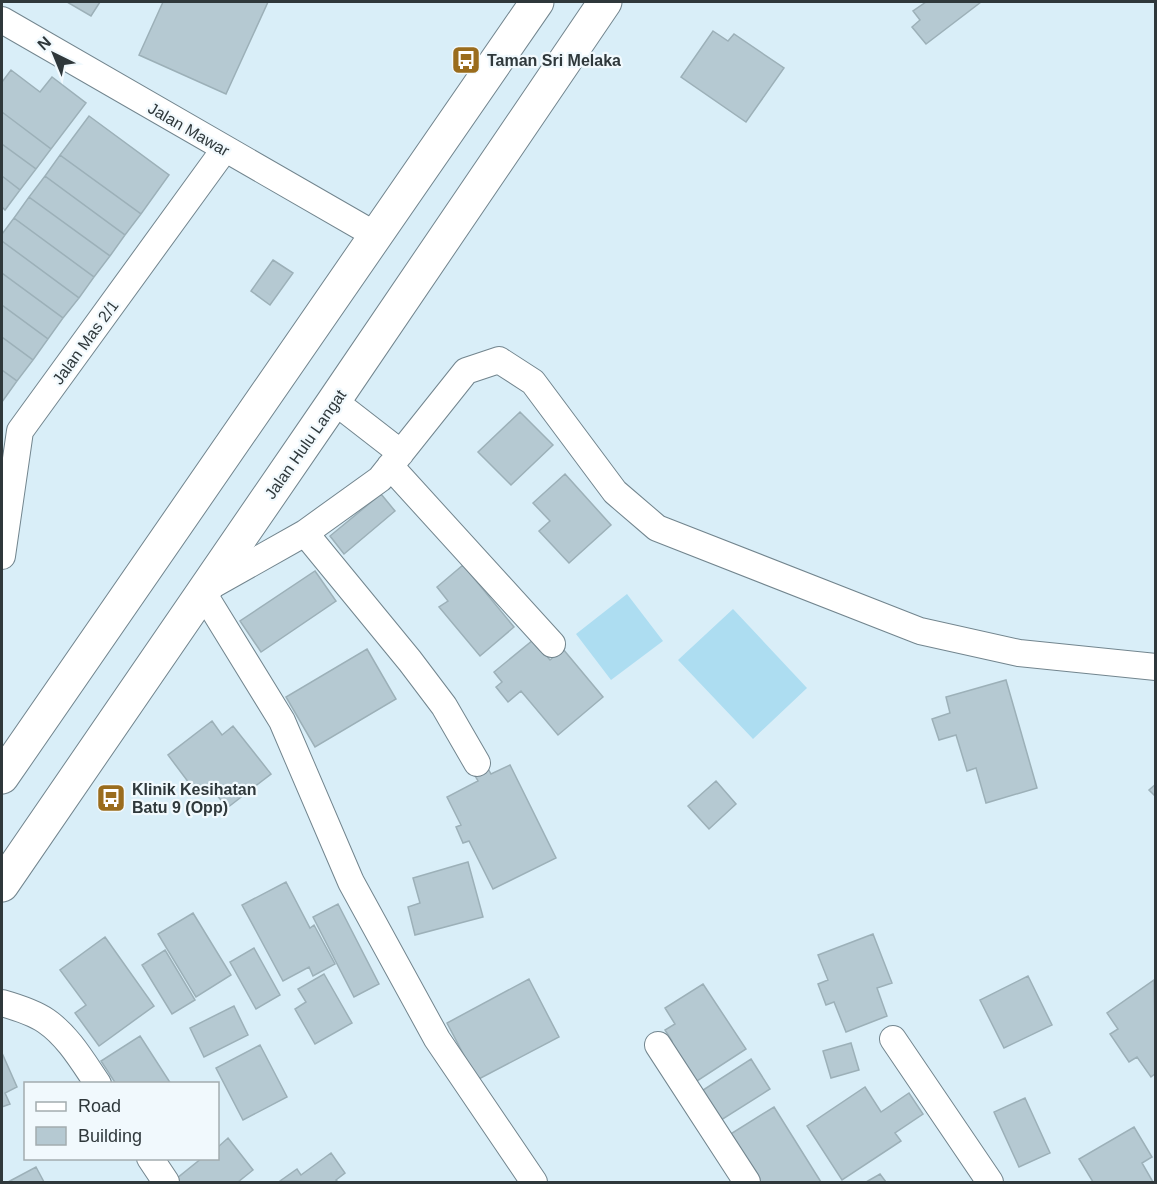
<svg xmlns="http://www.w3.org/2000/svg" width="1157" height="1184" font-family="Helvetica,sans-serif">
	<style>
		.pitch { fill: #adddf1 }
		.building { fill: #b5c9d2; stroke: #9cb0b8; stroke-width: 1.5 }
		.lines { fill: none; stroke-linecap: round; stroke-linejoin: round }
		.street-casing { stroke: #72858e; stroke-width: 28 }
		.secondary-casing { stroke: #72858e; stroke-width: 35 }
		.street { stroke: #fff; stroke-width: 26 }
		.secondary { stroke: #fff; stroke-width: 33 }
		.labels { text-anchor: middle; stroke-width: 4.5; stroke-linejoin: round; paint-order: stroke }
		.poi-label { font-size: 16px; font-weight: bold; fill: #2f383b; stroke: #f1f9fd; text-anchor: start }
		.street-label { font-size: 16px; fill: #2f383b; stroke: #f1f9fd }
	</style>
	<rect width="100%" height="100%" fill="#d9eef8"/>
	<path class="pitch" d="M627,594L663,641L611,680L576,634Z
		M733,609L807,688L753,739L678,660Z"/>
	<path class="building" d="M67,2H100L91,16Z
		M163,2H268L226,94L139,55Z
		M926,2H981L926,44L912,27L920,20L913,11Z
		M713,31L728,41L734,34L784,68L746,122L681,77Z
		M11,70L40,92L52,77L86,103L51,149L2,112V82Z
		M2,112L51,149L36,169L2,144Z
		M89,116L169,175L141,214L60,155Z
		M2,144L36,169L20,190L2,176Z
		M60,155L141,214L125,235L45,176Z
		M2,176L20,190L5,210L2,207Z
		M45,176L125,235L110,256L29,197Z
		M29,197L110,256L94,277L14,218Z
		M14,218L94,277L79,298L2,241V234Z
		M2,241L79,298L63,318L2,273Z
		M273,260L293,273L270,305L251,291Z
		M2,273L63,318L48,339L2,305Z
		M2,305L48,339L33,360L2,337Z
		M2,337L33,360L17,381L2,370Z
		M2,370L17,381L2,402Z
		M520,412L553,445L511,485L478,452Z
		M565,474L611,525L569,563L539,531L550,521L533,503Z
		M381,494L395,511L344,554L330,536Z
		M463,565L514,627L480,656L439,607L448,601L437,587Z
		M315,571L336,601L261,652L240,621Z
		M533,640L550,660L563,649L603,697L558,735L521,691L508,702L496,687L502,682L494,672Z
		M367,649L396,699L315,747L286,697Z
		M1006,680L1037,788L986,803L976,768L967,771L956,735L939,740L932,719L950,713L946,697Z
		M212,721L222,735L233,726L271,774L227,808L210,786L198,795L168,755Z
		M486,765L491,774L510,765L556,858L493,889L469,841L463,843L456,827L461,825L447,797L478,781L473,772Z
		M716,781L736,804L709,829L688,806Z
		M1156,784V797L1149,790Z
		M468,862L483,917L415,935L408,907L420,903L413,878Z
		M286,882L310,928L314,925L335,964L313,976L309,967L283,981L242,905Z
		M338,904L379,984L354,997L313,917Z
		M193,913L231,975L196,997L158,934Z
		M873,934L892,983L877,988L887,1016L846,1032L834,1002L826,1005L818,984L828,980L818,955Z
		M105,937L154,1006L99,1046L75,1013L86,1005L60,970Z
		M254,948L280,995L256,1009L230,962Z
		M165,950L195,1000L172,1014L142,965Z
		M324,974L352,1023L315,1044L295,1009L306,1002L298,989Z
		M1028,976L1052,1025L1004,1048L980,1000Z
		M529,979L559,1037L477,1080L447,1023Z
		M1154,980L1156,1073L1151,1077L1137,1057L1129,1062L1110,1034L1118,1029L1107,1013Z
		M703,984L746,1049L694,1083L668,1044L672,1041L665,1030L675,1024L665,1008Z
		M234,1006L248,1035L204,1057L190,1028Z
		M140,1036L171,1084H116L101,1061Z
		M851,1043L859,1070L831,1078L823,1051Z
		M260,1045L287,1097L243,1120L216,1068Z
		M2,1053L17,1087L5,1093L10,1104L2,1107Z
		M751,1059L770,1089L718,1122L700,1092Z
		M865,1087L881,1112L909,1093L923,1114L895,1133L901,1141L842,1180L807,1126Z
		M1025,1098L1050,1153L1019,1167L994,1112Z
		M774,1107L821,1182H759L729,1135Z
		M1134,1127L1152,1157L1142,1163L1153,1182H1093L1079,1159Z
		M228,1138L253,1170L238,1182H178L176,1179L202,1158H218V1147Z
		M331,1153L345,1173L336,1180L338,1182L280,1181L297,1169L301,1175Z
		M36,1167L44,1182H8Z
		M880,1174L886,1182H866Z"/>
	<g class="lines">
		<g class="street-casing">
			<path id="street" d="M2,20L377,236
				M334,401L401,453
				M390,466L552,644
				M305,533L410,661L444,706L477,763
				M2,556L20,431L224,150
				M2,1003C16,1007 33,1012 46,1021C68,1036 83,1062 98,1084
				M893,1039L990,1182
				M658,1045L747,1182
				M150,1158L166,1182
				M534,1182L437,1039L351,882L282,721L202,591L305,533L380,479L466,371L499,360L533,382L615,492L657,528L920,631L1019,653L1156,667"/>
		</g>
		<g class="secondary-casing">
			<path id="secondary" d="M2,777L537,2
				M2,885L334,401L605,2"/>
		</g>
		<use href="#street" class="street"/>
		<use href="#secondary" class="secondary"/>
	</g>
	<defs>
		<g id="bus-square" transform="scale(1.5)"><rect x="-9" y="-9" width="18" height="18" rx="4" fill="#9a6c1d" stroke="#f1f9fd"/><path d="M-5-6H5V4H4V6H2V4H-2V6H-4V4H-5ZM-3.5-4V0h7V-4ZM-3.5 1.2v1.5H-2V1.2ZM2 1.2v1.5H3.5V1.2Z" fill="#fff"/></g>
	</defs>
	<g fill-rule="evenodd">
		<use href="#bus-square" x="466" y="60"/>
		<use href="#bus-square" x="111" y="798"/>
	</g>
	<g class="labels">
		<g class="poi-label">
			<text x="487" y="66">Taman Sri Melaka</text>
			<text x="132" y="795">Klinik Kesihatan<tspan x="132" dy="18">Batu 9 (Opp)</tspan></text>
		</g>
		<g class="street-label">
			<text transform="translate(189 129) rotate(30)" y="6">Jalan Mawar</text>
			<text transform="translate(85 342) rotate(-54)" y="6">Jalan Mas 2/1</text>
			<text transform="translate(305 444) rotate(-55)" y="6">Jalan Hulu Langat</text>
		</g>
	</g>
	<rect width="1157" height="1184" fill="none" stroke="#2f383b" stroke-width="6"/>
	<rect x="24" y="1082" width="195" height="78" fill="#f1f9fd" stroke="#a3acaf" stroke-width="1.5"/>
	<rect x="36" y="1102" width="30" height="9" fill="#ffffff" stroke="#a3acaf" stroke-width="1.5"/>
	<text x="78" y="1112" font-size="18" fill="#2f383b">Road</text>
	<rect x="36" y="1127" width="30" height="18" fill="#b5c9d2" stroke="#a3acaf" stroke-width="1.5"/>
	<text x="78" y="1142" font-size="18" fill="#2f383b">Building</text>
	<g transform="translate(54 54) rotate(317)" stroke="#f1f9fd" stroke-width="4.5" paint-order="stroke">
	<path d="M0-4.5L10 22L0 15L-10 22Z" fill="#2f383b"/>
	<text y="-9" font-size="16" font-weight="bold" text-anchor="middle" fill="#2f383b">N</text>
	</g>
</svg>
